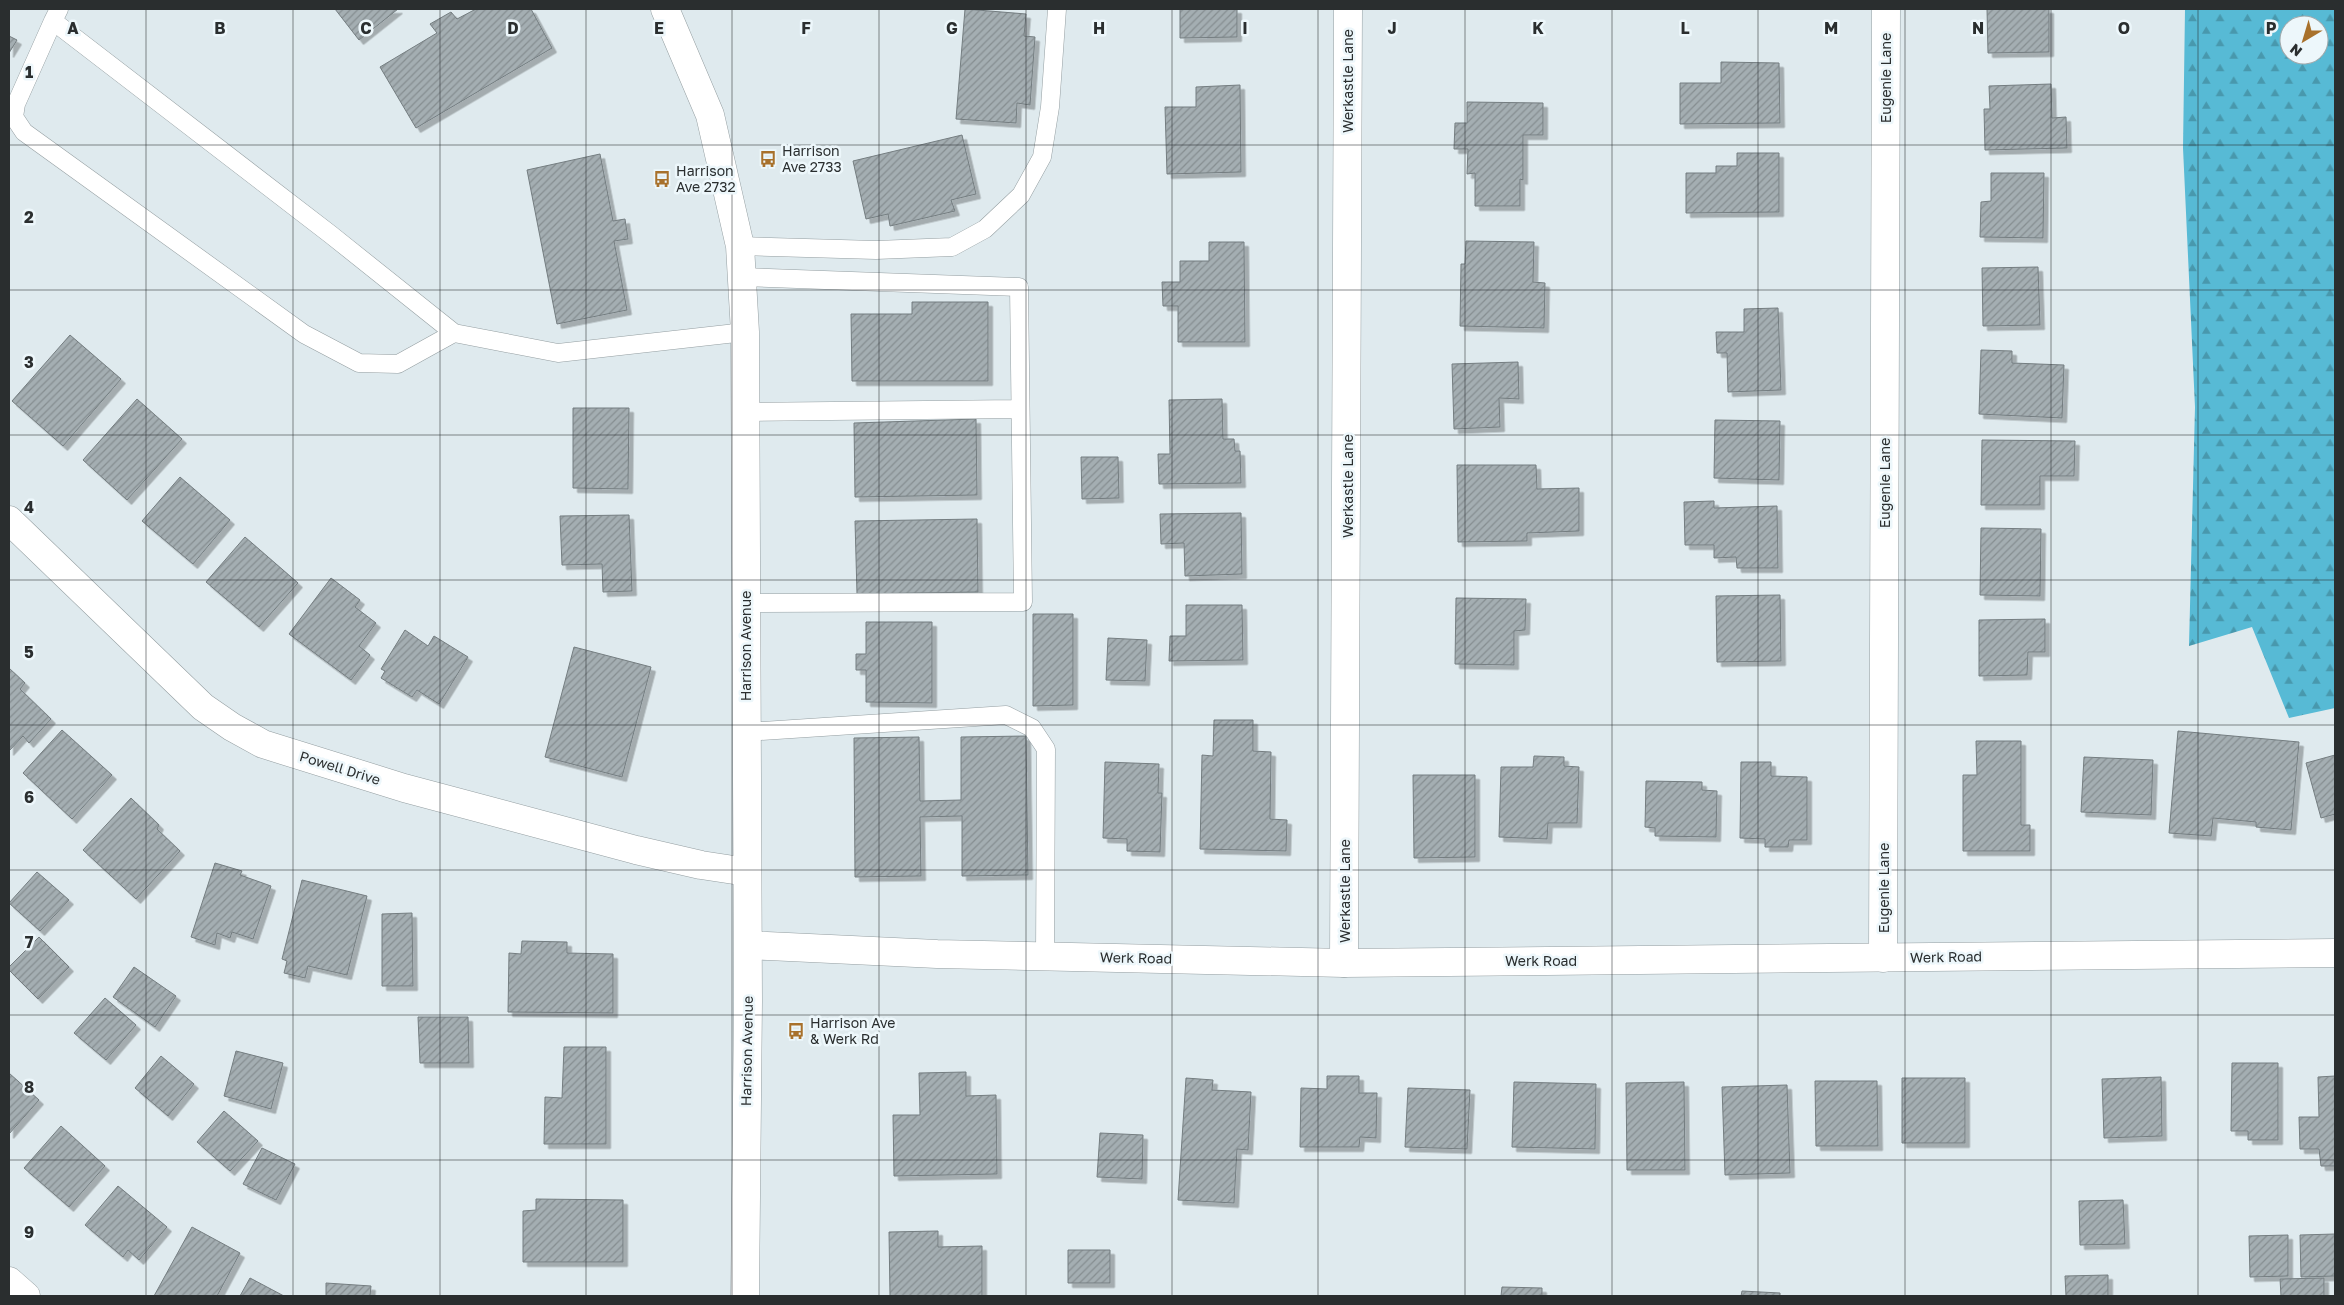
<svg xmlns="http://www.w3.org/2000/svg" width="2344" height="1305" font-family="'Golos Text',sans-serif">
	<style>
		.forest { fill: url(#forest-firs); fill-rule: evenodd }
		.building { fill: url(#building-hatch); stroke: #747d80; filter: url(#shadow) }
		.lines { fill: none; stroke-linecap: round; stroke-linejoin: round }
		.lane-casing { stroke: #949ea1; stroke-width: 19 }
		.street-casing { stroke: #949ea1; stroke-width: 29 }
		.secondary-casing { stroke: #949ea1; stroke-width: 29 }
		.lane { stroke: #fff; stroke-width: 18 }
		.street { stroke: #fff; stroke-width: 28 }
		.secondary { stroke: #fff; stroke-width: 28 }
		.grid { fill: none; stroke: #2a2e2f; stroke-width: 1; stroke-opacity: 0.55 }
		.labels { text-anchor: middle; stroke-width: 5; stroke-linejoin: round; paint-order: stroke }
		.street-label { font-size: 14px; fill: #2a2e2f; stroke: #edf7fb }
		.poi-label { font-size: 14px; fill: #2a2e2f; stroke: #edf7fb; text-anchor: start }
		.grid-label { font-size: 16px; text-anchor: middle; font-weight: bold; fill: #2a2e2f; stroke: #edf7fb; stroke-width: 5; stroke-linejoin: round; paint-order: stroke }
	</style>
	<defs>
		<pattern id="forest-firs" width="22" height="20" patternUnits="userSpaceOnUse" patternTransform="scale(1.25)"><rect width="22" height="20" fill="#57bad5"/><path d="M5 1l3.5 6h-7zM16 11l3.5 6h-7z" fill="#4898ad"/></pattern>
		<pattern id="building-hatch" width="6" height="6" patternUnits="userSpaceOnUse" patternTransform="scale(1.25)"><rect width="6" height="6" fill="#a4aeb2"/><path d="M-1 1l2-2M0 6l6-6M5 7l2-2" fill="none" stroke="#868e91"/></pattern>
		<filter id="shadow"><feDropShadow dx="4.5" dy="4.5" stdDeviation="0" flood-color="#0004"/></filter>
	</defs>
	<rect width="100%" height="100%" fill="#dfeaee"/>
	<path class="forest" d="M2185,9H2335V708L2289,718L2252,627L2189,646L2195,407L2183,148ZM2289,25H2319V55H2289Z"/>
	<path class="building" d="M335,9H398L359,40Z
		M476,9H531L552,48L416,128L380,67L437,33L430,24L451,12L457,19Z
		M965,9L1026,14L1024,36L1035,37L1030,105L1017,103L1016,123L956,119Z
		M1180,9H1237V37L1180,38Z
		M1987,9H2049V52L1988,53Z
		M9,36L17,40L9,53Z
		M1721,62L1779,63L1780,123L1680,124V83H1721Z
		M2051,84L2052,118L2066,117L2067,148L1985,150L1984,109H1990L1989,86Z
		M1240,85L1241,172L1167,174L1165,107H1196V87Z
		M1467,102L1543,103V135H1523V180L1520,179V206H1475V173L1467,174L1468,149H1454L1455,123H1467Z
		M962,135L976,194L951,200L955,211L890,226L888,214L866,219L853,161Z
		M1737,153H1779V212L1686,213V173H1716V166H1737Z
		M600,154L613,221L625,219L628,239L614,241L627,310L557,324L527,170Z
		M1991,173H2044L2043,238L1980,237L1981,202L1991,201Z
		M1466,241L1534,242L1533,282L1545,283L1544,328L1460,326L1461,264H1465Z
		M1209,242H1244L1245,342H1178V306H1163L1162,282H1180V261H1209Z
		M2038,267L2040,325L1983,326L1982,268Z
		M912,302H988V381H852L851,314H912Z
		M1778,308L1781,390L1728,392L1727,353H1717L1716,332H1744V309Z
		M70,335L121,379L63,446L12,401Z
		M1981,350L2012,351V363L2064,365L2062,418L1979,414Z
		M1518,362L1519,399L1499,398L1500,427L1454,429L1452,364Z
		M137,399L182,439L127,500L83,460Z
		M1222,399L1223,439H1234L1235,451H1240L1241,483L1159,484L1158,454H1170L1169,400Z
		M573,408H629L628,489L573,488Z
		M976,419L977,495L855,497L854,423Z
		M1715,420L1780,421L1779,480L1714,478Z
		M1982,440L2075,441L2074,476H2040V505H1981Z
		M1081,457H1118L1119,498L1082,499Z
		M1457,465H1536L1537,489L1579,488V531L1527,533V541L1458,542Z
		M180,477L230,520L193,564L142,521Z
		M1714,501V508L1777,506L1778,568H1737L1736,557L1714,558V545H1685L1684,502Z
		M1241,513L1242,574L1185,576L1184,543L1161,544L1160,514Z
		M629,515L632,591L603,592L602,564L562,565L560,516Z
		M977,519L978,592L857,594L855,521Z
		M1981,528L2041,529L2040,596L1980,595Z
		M245,537L298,583L259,627L206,582Z
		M331,578L360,600L355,607L376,623L359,646L370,655L351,680L289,634Z
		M1780,595L1781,661L1717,662L1716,596Z
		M1456,598L1526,599L1525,630L1514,631V665L1455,664Z
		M1186,605H1242L1243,660L1169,661L1170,636H1186Z
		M1033,614H1073V705L1033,706Z
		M2045,619V652H2028L2027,675L1979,676V620Z
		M866,622H932V703L866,702V670H856V654H866Z
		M405,630L428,646L434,636L468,657L439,704L417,690L412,697L381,678L385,671L381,669Z
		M1108,638L1147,640L1145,681L1106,680Z
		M574,647L651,667L622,777L545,757Z
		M9,668L25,683L20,689L51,719L29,743L23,736L9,751Z
		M1214,720H1253V751L1271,752L1270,819L1287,820L1286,851L1200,849L1202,755L1213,756Z
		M62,730L112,775L72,819L23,773Z
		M2178,731L2299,742L2291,830L2256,827V822L2213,818L2211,836L2169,833Z
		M1026,736L1028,875L962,876V816L920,817L921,876L855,877L854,738L919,737L920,801L961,800V737Z
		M1976,741H2021V825H2030V851H1963V775H1977Z
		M2335,755V814L2321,818L2306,763Z
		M1534,756L1564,757V766L1579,767L1577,823H1548L1547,839L1499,837L1501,767H1533Z
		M2084,757L2153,760L2151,815L2081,812Z
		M1105,762L1159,764L1158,793H1162L1160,852L1127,851V839L1103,838Z
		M1741,762H1771V776L1807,777V840H1789L1788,847H1765V839L1740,838Z
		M1413,775H1475V857L1414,858Z
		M1646,781L1702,782V790L1717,791L1716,837L1655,836V828L1645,827Z
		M131,798L159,825L157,829L180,851L136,899L83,850Z
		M215,863L242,871L240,875L271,886L253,939L232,932L230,938L217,933L215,945L191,937Z
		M37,872L69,900L40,931L9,903Z
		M302,880L367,896L347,975L308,966L305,978L284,973L287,961L282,959Z
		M412,913L413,986H382V914Z
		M39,937L69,967L38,999L9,970V967Z
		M522,941L567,942V953L613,954V1013L508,1012L509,953L521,954Z
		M134,967L176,996L155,1027L113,997Z
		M105,998L136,1025L106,1060L74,1033Z
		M418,1017H468L469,1063H420Z
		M564,1047H606V1144H544L545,1097L562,1098Z
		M236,1051L283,1063L271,1109L224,1096Z
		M161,1056L194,1084L168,1116L135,1088Z
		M2232,1063H2278V1140H2248V1131H2231Z
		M966,1072V1096L996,1095L997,1174L894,1176L893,1115H920L919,1073Z
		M9,1073L39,1100L9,1134Z
		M1327,1076H1359V1093H1377L1376,1138L1360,1137L1359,1147H1300L1301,1088L1327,1089Z
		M2335,1076V1166H2321L2319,1149H2300L2299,1117H2319L2318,1077Z
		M2161,1077L2162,1136L2104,1138L2102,1079Z
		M1186,1078L1213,1080L1212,1090L1251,1092L1248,1150L1237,1149L1234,1203L1178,1200Z
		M1902,1078H1965V1143H1902Z
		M1815,1081H1877L1878,1146H1816Z
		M1514,1082L1596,1084L1595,1149L1512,1147Z
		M1684,1082L1685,1170H1627L1626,1083Z
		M1787,1085L1790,1173L1725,1175L1722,1087Z
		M1408,1088L1470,1090L1467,1149L1405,1147Z
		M224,1111L258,1141L230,1171L197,1142Z
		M61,1126L105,1166L69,1207L24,1168Z
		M1100,1133L1143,1135L1142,1179L1097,1177Z
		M262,1148L295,1164L276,1200L243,1184Z
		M118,1186L167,1227L139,1260L128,1250L123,1257L85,1225Z
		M536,1199L623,1200V1262H523V1211L536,1210Z
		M2123,1200L2125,1244L2080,1245L2079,1201Z
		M192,1227L240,1253L217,1296H154Z
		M938,1231V1247L982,1246V1296H890L889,1232Z
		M2335,1234V1276L2301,1277L2300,1235Z
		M2288,1235V1276L2250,1277L2249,1236Z
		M1068,1250H1110V1283H1068Z
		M2108,1275V1296H2066L2065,1276Z
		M250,1278L284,1296H240Z
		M2324,1278V1296H2281L2280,1279Z
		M326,1283L371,1286L370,1296H326Z
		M1502,1287L1542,1288V1296H1501Z
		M1742,1291L1780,1293V1296H1741Z"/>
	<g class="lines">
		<g class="lane-casing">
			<path id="lane" d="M59,9L53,21L330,234L454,333L558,353L745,332
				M53,21L16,104L14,117L24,132L304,334L359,363L398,364L454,333
				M740,246L876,250L952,247L985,229L1021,195L1042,157L1050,107L1057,9
				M742,277L1019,287L1023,602L746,603
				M745,412L1020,409
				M746,732L1006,715L1032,728L1046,749L1045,956"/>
		</g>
		<g class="street-casing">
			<path id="street" d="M9,520L203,707L232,727L263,744L404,788L636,850L701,865L747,872
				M1883,958L1886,9
				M1344,963L1348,9
				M9,1281L26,1296"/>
		</g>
		<g class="secondary-casing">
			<path id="secondary" d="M665,9L710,115L740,246L745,332L748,1001L745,1296
				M748,945L937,954L1344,963L2335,953"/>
		</g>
		<use href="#lane" class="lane"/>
		<use href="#street" class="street"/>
		<use href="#secondary" class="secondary"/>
	</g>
	<path class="grid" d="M146,9V1296M293,9V1296M440,9V1296M586,9V1296M732,9V1296M879,9V1296M1026,9V1296M1172,9V1296M1318,9V1296M1465,9V1296M1612,9V1296M1758,9V1296M1905,9V1296M2051,9V1296M2198,9V1296M9,145H2335M9,290H2335M9,435H2335M9,580H2335M9,725H2335M9,870H2335M9,1015H2335M9,1160H2335"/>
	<defs>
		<g id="bus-bare" transform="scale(1.35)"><path d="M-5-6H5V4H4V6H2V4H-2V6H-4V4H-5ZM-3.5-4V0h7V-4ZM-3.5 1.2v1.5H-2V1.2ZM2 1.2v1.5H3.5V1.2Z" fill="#a8712c" stroke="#edf7fb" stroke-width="2.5" paint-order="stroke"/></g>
	</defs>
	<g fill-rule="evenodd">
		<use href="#bus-bare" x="768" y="159"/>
		<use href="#bus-bare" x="662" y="179"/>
		<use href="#bus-bare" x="796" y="1031"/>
	</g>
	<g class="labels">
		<g class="street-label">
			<text transform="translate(1886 78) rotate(-90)" y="5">Eugenie Lane</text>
			<text transform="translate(1348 81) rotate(-90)" y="5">Werkastle Lane</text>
			<text transform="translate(1885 483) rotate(-90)" y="5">Eugenie Lane</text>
			<text transform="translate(1348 486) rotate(-90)" y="5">Werkastle Lane</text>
			<text transform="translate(746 646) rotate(-90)" y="5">Harrison Avenue</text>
			<text transform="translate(340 768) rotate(17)" y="5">Powell Drive</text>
			<text transform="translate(1884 888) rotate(-90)" y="5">Eugenie Lane</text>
			<text transform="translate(1345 891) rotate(-90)" y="5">Werkastle Lane</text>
			<text transform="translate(1946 957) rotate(-1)" y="5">Werk Road</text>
			<text transform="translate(1136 958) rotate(1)" y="5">Werk Road</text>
			<text x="1541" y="966">Werk Road</text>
			<text transform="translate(747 1051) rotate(-89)" y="5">Harrison Avenue</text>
		</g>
		<g class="poi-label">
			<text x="782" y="156">Harrison<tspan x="782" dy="16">Ave 2733</tspan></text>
			<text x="676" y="176">Harrison<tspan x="676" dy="16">Ave 2732</tspan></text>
			<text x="810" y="1028">Harrison Ave<tspan x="810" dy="16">&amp; Werk Rd</tspan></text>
		</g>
	</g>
	<g class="grid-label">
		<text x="73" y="34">A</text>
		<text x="220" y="34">B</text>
		<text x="366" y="34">C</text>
		<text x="513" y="34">D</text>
		<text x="659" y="34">E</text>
		<text x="806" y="34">F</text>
		<text x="952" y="34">G</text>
		<text x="1099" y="34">H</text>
		<text x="1245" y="34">I</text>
		<text x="1392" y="34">J</text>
		<text x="1538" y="34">K</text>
		<text x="1685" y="34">L</text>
		<text x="1831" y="34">M</text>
		<text x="1978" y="34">N</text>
		<text x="2124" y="34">O</text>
		<text x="2271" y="34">P</text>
		<text x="29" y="78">1</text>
		<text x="29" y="223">2</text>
		<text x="29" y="368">3</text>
		<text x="29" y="513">4</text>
		<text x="29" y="658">5</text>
		<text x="29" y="803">6</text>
		<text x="29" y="948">7</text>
		<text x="29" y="1093">8</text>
		<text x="29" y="1238">9</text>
	</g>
	<rect width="2344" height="1305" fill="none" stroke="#2a2e2f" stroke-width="20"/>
	<g transform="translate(2304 40) rotate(218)"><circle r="24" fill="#edf7fb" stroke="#9fa7a9"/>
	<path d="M0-4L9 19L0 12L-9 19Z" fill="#a8712c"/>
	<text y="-8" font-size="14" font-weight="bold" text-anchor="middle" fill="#2a2e2f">N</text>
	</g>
</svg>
